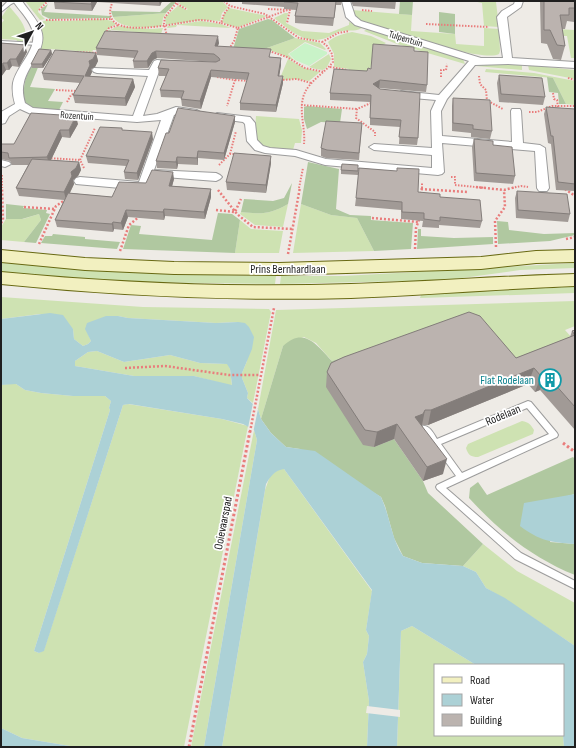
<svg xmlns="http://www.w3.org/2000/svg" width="576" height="748" font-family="'Sofia Sans Condensed',sans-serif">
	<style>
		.grass { fill: #cee2b2 }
		.forest { fill: #b0c8a0 }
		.park { fill: #c9f3c8 }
		.water { fill: #acd1d6; fill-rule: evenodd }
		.pier { fill: #eeebe6 }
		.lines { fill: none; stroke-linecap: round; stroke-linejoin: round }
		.lane-casing { stroke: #9c9c9c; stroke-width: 2 }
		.street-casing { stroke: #9c9c9c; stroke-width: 2 }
		.secondary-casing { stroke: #686912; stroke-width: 2 }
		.path-far2 { stroke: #e97d7c; stroke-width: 2; stroke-dasharray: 1.5 1.5; stroke-linecap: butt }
		.path-far1 { stroke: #e97d7c; stroke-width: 2.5; stroke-dasharray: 2 2; stroke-linecap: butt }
		.path { stroke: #e97d7c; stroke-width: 3; stroke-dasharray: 2.5 2.5; stroke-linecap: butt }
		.lane { fill: #fff; fill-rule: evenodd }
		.street { fill: #fff; fill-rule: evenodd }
		.secondary { fill: #f2f0c0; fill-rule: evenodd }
		.wall { fill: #a19a96 }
		.shaded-wall { fill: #837d7a }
		.building { fill: #bbb3af; stroke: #837d7a }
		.labels { text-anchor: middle; stroke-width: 3.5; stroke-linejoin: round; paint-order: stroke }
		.far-street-label { font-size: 10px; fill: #1f1f1f; stroke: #fff }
		.street-label { font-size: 12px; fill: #1f1f1f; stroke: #fff }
		.culture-label { font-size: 12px; fill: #0d838f; stroke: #fff; text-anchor: end }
	</style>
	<rect width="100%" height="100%" fill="#eeebe6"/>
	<path class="grass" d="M25,1H47L39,8L38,12L45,19L40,20Z
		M180,1H222L228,7L222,13L220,21L202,20L166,25L165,17L179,5L186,10L188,9L179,4Z
		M473,1H494L496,2L499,27L484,26L482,3Z
		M9,6C19,18 28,26 26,43L16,42L17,40L1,39V24L4,20L1,18Z
		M229,8L267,16L239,27L231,26L222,22L224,14Z
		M352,10L412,15L411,31L455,34L456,44L484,46V28L499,29L500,51L499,54C481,63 386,29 362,22L354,17Z
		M166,13L163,18L162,26C150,28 120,30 113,17Z
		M285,13H288L286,23L302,31L329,33L349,25V22L363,27C358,32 349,30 342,31C335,32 329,38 322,39C303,44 288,28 274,18Z
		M103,19L112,21L116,24L105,31L97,50H93L92,52L49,49L40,65C40,49 44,37 41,22L47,20L64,21Z
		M201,21L221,24L231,28L177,25L176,27L167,28L168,26Z
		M118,26L151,29L163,28L161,34L111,30L104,41L102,43L108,31Z
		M367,29L463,59L465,64L397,44L364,31Z
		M556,29L575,30V58H571L567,36H558Z
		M352,32L371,36L386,43L373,51L370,72L349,71V69L334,67V54L328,42C334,36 343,34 352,32Z
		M295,38L320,43L326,49L325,50L305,42L288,54L295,61L309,67L329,54L331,59L327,67L323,70C301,68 286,53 264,49Z
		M288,59L304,68L320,72L309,81L296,79L274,81L280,78Z
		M488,63L522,65V70L476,66Z
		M528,65L575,70V79L529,70Z
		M486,69L534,73L575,81V105L566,104L553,78L485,72Z
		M256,116L299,119L302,130L301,143H295L293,150L265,147L256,141L255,130Z
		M288,204L283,227L255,225L240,214L241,212C261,214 269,215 288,204Z
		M301,204L331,215L357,218L374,251L293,253Z
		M39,214L41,220L24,242L1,240V227L6,219H23Z
		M240,220L251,229L283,231L279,253H235Z
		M1,263L163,274L276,276L275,284L133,282L1,272Z
		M575,263V268L520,270L448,280L280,284L281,276H343Z
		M575,285V293L420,298L421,295Z
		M1,297L143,307L269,309L271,312L253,403L247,398L248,393L242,378V373L247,361L238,322L216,323L128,318L118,316L86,329L91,341L88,344L83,346L74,339L73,329L40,314L1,319Z
		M575,301V326L565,330L573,339L518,367L459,319L332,361L316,343L304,337L283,346L261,419L258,409L276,310Z
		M97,351L124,362L170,355L200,363L228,364L230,369L232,386L194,376H134L75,366V361L88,352Z
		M8,384H16L25,390L41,393L73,396H105L111,401L109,408L110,410L34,651L39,653L44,650L123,405L128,404L222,419L248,426L184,747H76L22,738L1,728V385Z
		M522,421C529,422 531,425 534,430L533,434L478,457C471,457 468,455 466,448L468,444Z
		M254,430L257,440L204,747H191Z
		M279,469H284L372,591L366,630L369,636L367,654L363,662L369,701L367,747H222L265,490L270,476Z
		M483,544L517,571L575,603V646L505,599L486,588L476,572L463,566Z
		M412,626L476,665H435V735H563L564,747H397L401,631Z"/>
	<path class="forest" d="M172,1H177L166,13L113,17L111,11L160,12Z
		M400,1H413L412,15L399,14Z
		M48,4L44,12L110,16L111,18L50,19L42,15L41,9Z
		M439,12L455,14V34L439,32Z
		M268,19L272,20L295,38L264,49H233L239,29Z
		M32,65H39L30,87L55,89L48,101L63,102L59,110C48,109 34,111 25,103C22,89 25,77 32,65Z
		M547,77L553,78L566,104H559L558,93L549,92Z
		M307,106L342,109L340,123L321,122L307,129L304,119V107Z
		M308,162L339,169L336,209L350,215L371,216V220L413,223L411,249L374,251L357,218L331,215L301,204Z
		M292,183L288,204C269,215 261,214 241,212L244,199L273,201L284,198Z
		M6,204L24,206L23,208L47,210L46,213L50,214L36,243L24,242L41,220L39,214L22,219H6Z
		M218,213L232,214L240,220L235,253L123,249L131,225L141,226L139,234L212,240Z
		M497,221L508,222L509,230L544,234L575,233V235L550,241L498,244Z
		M418,229H421V236L454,238L493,237V244L417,249Z
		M53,234L85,237V239L120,242L117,249L41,243L45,236H52Z
		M459,319L374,447L394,439L423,481L428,493L483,544L463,566L422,563L403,556L394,538L385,506L381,497L300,449L286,447L271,433L261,419L283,346C304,326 317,345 332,361Z
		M573,457L575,459V494L564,497L550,542L575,544V575C533,558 499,531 469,498L470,488L478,482L487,495Z"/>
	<path class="park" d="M305,43L327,52V54L309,66L295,60L289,54Z"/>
	<path class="water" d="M50,313L63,315L73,329L74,339L83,346L88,344L91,341L85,329L87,323L106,316H118L128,318L216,323L238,322L245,323L249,327L254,337L252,349L242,373V378L248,393L247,398L258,409L261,419L271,433L286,447L315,451L381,497C390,516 391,538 403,556L422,563L463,566L476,572L486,588L505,598L575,646V747H564L563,735V665H476L412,626L401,631L397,747H367L369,701L363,662L367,654L369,636L366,630L372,590L284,469C275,470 270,477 266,484L222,747H204L257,440L254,430L243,424L222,419L129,404L123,405L44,651L39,653L34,651L110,410L109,408L111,401L105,396H73L41,393L25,390L16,384L1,385V319ZM97,351L124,362L170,355L200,363L227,364L230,369L232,385L194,376H134L75,366V361L88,352Z
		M575,494V544C550,542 540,541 520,526L524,503Z
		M1,728L22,738L76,747H1Z"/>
	<path class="pier" d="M253,403L258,409L253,433L248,428Z
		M367,706L400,710V717L366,713Z"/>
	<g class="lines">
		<g class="lane-casing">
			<path id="lane" d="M11,1H17L11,4L1,12V8L7,2Z
				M1,41L38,43L40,44L38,45L1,43Z
				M528,401L531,402L557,433L558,435L557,437L446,488L521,553L575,581V589L515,559L437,489L436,487L437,485L456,476L421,428L422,426C429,424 434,434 437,439ZM527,408L549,434L462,473L441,444Z"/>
		</g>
		<g class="street-casing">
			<path id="street" d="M13,1H22C28,10 37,19 41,30C48,49 28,64 24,82C22,89 23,96 25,103L33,108L133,116L148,76L97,73L94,72L92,70L94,68L149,70L154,61L157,60L181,62L183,64L181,66H161L143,116L157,114L176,107L197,110L202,113C195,120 182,111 174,115L154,170L216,173L220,175L222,177L220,179L216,181L152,176L147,189L143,190L76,184L74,181L76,178L80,177L139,182L161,120L137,122L31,114L20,109L9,116L5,123L1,124V112L15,104C13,97 12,90 13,83C17,64 39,49 32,29C28,18 19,10 13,1Z
				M342,1H350L355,16L361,21L481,58H503L497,17L502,11L514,4L515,1H523L521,7L507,17L512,58L575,62V68L508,64L475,65L447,99L441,111L442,136L512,142L511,111L512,109H520L521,111L523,143L540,145L545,148L549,188L547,191H539L537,188L535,151L442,143L444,172L442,174L438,175L325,165L295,156L265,153L255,150L247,141L245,124L243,122L213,118L212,116L217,113L250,117L255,123L257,140L263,146L270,148L296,150L326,159L432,168V155L374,150L369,147L374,144L432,148L431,111L436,100L401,97L396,94L401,91L439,95L469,61L355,25L346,17Z
				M1,160L9,162L11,164L5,167L1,166Z"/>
		</g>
		<g class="secondary-casing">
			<path id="secondary" d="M1,250L85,258L174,262L279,263L481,257L536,251L575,250V262L536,263L481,269L279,275L174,274L85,270L1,262Z
				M1,272C118,283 234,288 351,284C426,282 500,276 575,274V286C500,289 426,295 351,298C234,301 118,296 1,284Z"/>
		</g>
		<path class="path-far2" d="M113,1C93,46 183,21 199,20C207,20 214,22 221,23
			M224,1L230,6L265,14L299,38L322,42L327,46L332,54L333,62C326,71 316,77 309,86C295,103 306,125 304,144
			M177,4L186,9
			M268,9L290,10L287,23
			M39,10L48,1
			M362,10L372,11
			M46,20L112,19
			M426,24L489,27
			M238,28L293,8
			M105,34L109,28L119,25
			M167,36L164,24L165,17L178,1
			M322,42L338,33L349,31
			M229,49L234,41L238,28L221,23L224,14L230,6
			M269,51L287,57L305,68L324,72
			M77,52L98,53
			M330,67L347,70V72
			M479,76L480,84L486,90L487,101
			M217,77L235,80L227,106
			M441,77V70H446L447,64
			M568,78L575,80
			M235,80L250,81
			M280,80L297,79L311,83
			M56,90L77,91
			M553,93L554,99L557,100L558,107
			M488,101L503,109
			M67,102L71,95L77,92
			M371,103L357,109L356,118L375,132V136
			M301,105L357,109
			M529,112H537L552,106H575
			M230,154L236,131
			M48,158L80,160
			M219,165L230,154H237
			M84,168L80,160L95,128
			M2,175V188
			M451,177H455V185L486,188
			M299,188L303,168
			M422,188V183
			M512,188L521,186L528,187"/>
		<path class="path-far1" d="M476,187L504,190L516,187
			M421,189L467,192
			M565,189L575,196
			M218,190L237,214L253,227L293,229
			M421,194L422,187
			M24,207L54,209
			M216,210L235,212L241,199
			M372,218L419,222
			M1,223L3,220L2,187
			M566,239L575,237
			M39,244L56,206L65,200
			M496,247L495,221L505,207L504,190
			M415,249L416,228L420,217
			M120,251L129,225L140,216
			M288,254L300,187
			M125,368L165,366L229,375H260
			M250,432L274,308"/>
		<path class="path" d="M563,443L575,452
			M189,747L250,431"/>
		<use href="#lane" class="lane"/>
		<use href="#street" class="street"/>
		<use href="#secondary" class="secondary"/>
	</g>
	<path class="wall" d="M54,1H162L160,6L97,2L92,11L55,9L54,2Z
		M242,1H342L341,5H336L333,26L295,23V16L296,10L284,9V7L242,4Z
		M351,1H396L395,9L353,6Z
		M540,1H575V18L574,22L567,21L565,29H562L565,46L561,60L553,59L547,44L541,43Z
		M1,43L27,52L19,67L12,66L9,70H6L1,77Z
		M219,43L218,46L271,57L281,58V65L279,76H283V83L276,112L240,110V103L247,80L211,77L201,109L182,106L181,98L161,97L160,90L166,76H159L158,68L216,62H214L157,58L153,60L148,68H134L133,61L135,58L97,55L96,48Z
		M51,50L52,54L43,68H32L31,64Z
		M414,51L427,85L426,92L379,88H378L418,138L417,145L399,144L400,127L370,125V102L330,100V93L371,69Z
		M96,53L98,61L95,67L91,69L92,72L90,76L133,79L135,87L126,106L75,103L73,95L80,83L44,80L42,73Z
		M499,75L545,97L543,105L499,102L497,83Z
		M453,98L492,131L490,139L471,137V133L452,131V106Z
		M546,107L575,109V191L556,190L551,144L548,143L544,114Z
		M235,116V122L224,160L198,158V165L178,164L177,169L157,168L156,161L169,133Z
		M362,123L359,160L326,158L321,156V148Z
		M78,124L70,138L62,137L51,160L79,162L81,170L78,176L73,180L74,184L70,193L112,197L146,183L174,179L172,186L211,189V197L205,219L165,216L164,220L128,217L123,230L114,229L113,232L57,227L55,220L64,200L19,196L16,188L28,165H12L10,161L1,159V144H14Z
		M123,130L153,139L138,180L125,179L124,172L126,166L88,163L86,156Z
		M474,139L493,145L515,176L513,184L474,181L472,147Z
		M271,163L266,193L227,190L226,182Z
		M358,165V175L341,174V170Z
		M517,191L570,214L568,222L516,218L515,198Z
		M418,192L440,197L482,221L480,228L439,225V228L422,227L423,221L401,219V210L355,206L356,198Z
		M575,330V430L540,390L535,392L528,384L428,425H422L443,474L423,481L394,439L374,447L363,445L326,387L327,372L516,358L570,337L572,331Z"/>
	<path class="shaded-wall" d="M92,1H96L97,2L92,11L91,4Z
		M159,1H162L160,6Z
		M218,36L219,43L215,53V46Z
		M25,45L27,52L19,67L16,59Z
		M51,50L52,54L43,68L42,64Z
		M156,51L157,58L153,60L148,68L147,61L152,53Z
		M96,53L98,61L95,67L91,69L92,72L87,83L85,76L89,61Z
		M281,58V65L278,83V76Z
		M10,59L12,66L9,70L7,63Z
		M3,63L6,70L1,77V67Z
		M211,70V77L201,109L200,101Z
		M283,76V83L276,112V105Z
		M133,79L135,87L126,106L125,98Z
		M380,80L379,88L373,91V84Z
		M76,116L78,124L70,138L69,130Z
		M235,116V122L224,160V153Z
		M60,130L62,137L49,164L47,157Z
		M152,132L153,139L138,180L137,173Z
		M198,151V165L197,158Z
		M271,156V163L266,193V185Z
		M177,157L178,164L177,169L176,162Z
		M79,162L81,170L78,176L73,180L74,184L66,200L64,192L71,172Z
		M173,172L174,179L170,194L169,186Z
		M211,189V197L205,219L204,212Z
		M164,209L165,216L164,220L163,212Z
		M126,210L128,217L123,230L121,223Z
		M113,222L114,229L113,232L112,224Z
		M534,368L528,384L428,425L431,410Z
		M546,374L540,390L535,392L541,376Z
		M425,410L422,425L420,429L415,417Z
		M397,424L394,439L374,447L377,432Z
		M447,459L443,474L423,481L427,467Z"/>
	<path class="building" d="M54,1H92L91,4L54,2Z
		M284,1H336L334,18L295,16L298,3L284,2Z
		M544,1H575V8H569V15H560L565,46L557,45L550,30H544Z
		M105,31L218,36L215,46L271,49L269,57L281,58L278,76H283L276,105L240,103L249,73L211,70L200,101L181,99L184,91L160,90L169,69L158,68L161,60L216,62L220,60L219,58L214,54L156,51L152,53L147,61H133L138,51L96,48Z
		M1,43L25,45L16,59H10L7,63H3L1,67Z
		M373,44L414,47V51L428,52L427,85L380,80L373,84L380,89L420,93L418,138L399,137L401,120L370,118L371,95L330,93L334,69L367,71L368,68L371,69Z
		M39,49L51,50L42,64H31Z
		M55,50L96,53L93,59L89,61L90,65L85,76L133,79L125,98L73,95L84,76L42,73Z
		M499,75L542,78L545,97L501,94Z
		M453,98L490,100L492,131L473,129V125L453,123Z
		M546,107L575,109V184L558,182L553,136H551Z
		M178,108L235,116L224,153L198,151L197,158L177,157L176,162L156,161L166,133H169Z
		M31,113L76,116L69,130H60L47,157L9,158L8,153L1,152V144H14Z
		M326,121L362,123L359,153L327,150L321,148Z
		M100,127L122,128V130L152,132L137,173L124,172L129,160L86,156Z
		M474,139L493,141V145L512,147L515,176L476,173Z
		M234,153L271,156L266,185L226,182Z
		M32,159L79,162L76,168L71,172L72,176L64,192L16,188Z
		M342,164L358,165V171L341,170Z
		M359,168L397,171V168L419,169L418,192L440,194V197L480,200L482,221L440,217V221L424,219V213L402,212V202L356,198Z
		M152,170L173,172L169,186L211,189L204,212L164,209L163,212L126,210L121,223L113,222L112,224L55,220L68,193L112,197L119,182L146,183Z
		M517,191L567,194L570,214L518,210Z
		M469,312L480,316L516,358L575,335L572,331L575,330V407L546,374L541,376L534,368L431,410H425L423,414L415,417L447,459L427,467L397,424L377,432L365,430L327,372L331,363L344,357Z"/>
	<defs>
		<g id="building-ring" transform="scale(1.15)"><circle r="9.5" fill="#fff" stroke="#0f9aa8" stroke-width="1.5"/><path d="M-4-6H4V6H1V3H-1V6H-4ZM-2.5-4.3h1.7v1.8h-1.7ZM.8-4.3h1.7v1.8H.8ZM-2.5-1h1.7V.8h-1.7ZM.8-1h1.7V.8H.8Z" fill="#0f9aa8"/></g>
	</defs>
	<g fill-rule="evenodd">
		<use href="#building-ring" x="550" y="380"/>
	</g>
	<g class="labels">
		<g class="far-street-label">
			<text transform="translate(406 38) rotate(17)" y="4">Tulpentuin</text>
			<text transform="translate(77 115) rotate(4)" y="4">Rozentuin</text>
		</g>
		<g class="street-label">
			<text x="288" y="273">Prins Bernhardlaan</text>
			<text transform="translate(503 415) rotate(-23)" y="4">Rodelaan</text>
			<text transform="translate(223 523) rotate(-79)" y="4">Ooievaarspad</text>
		</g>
		<g class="culture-label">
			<text x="534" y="384">Flat Rodelaan</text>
		</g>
	</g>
	<rect width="576" height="748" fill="none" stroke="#1f1f1f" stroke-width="4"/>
	<rect x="434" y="664" width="130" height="72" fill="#ffffff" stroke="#a5a5a5"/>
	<rect x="442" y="677" width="20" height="6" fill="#f2f0c0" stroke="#a5a5a5"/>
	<text x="470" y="684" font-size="12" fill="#1f1f1f">Road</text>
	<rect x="442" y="694" width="20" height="12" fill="#acd1d6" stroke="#a5a5a5"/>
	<text x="470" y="704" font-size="12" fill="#1f1f1f">Water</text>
	<rect x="442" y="714" width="20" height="12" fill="#bbb3af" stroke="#a5a5a5"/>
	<text x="470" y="724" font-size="12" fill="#1f1f1f">Building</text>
	<g transform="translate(32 32) rotate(50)" stroke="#ffffff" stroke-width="3" paint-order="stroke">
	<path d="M0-3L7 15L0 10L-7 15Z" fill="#1f1f1f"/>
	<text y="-6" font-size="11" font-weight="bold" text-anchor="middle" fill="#1f1f1f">N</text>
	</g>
</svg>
